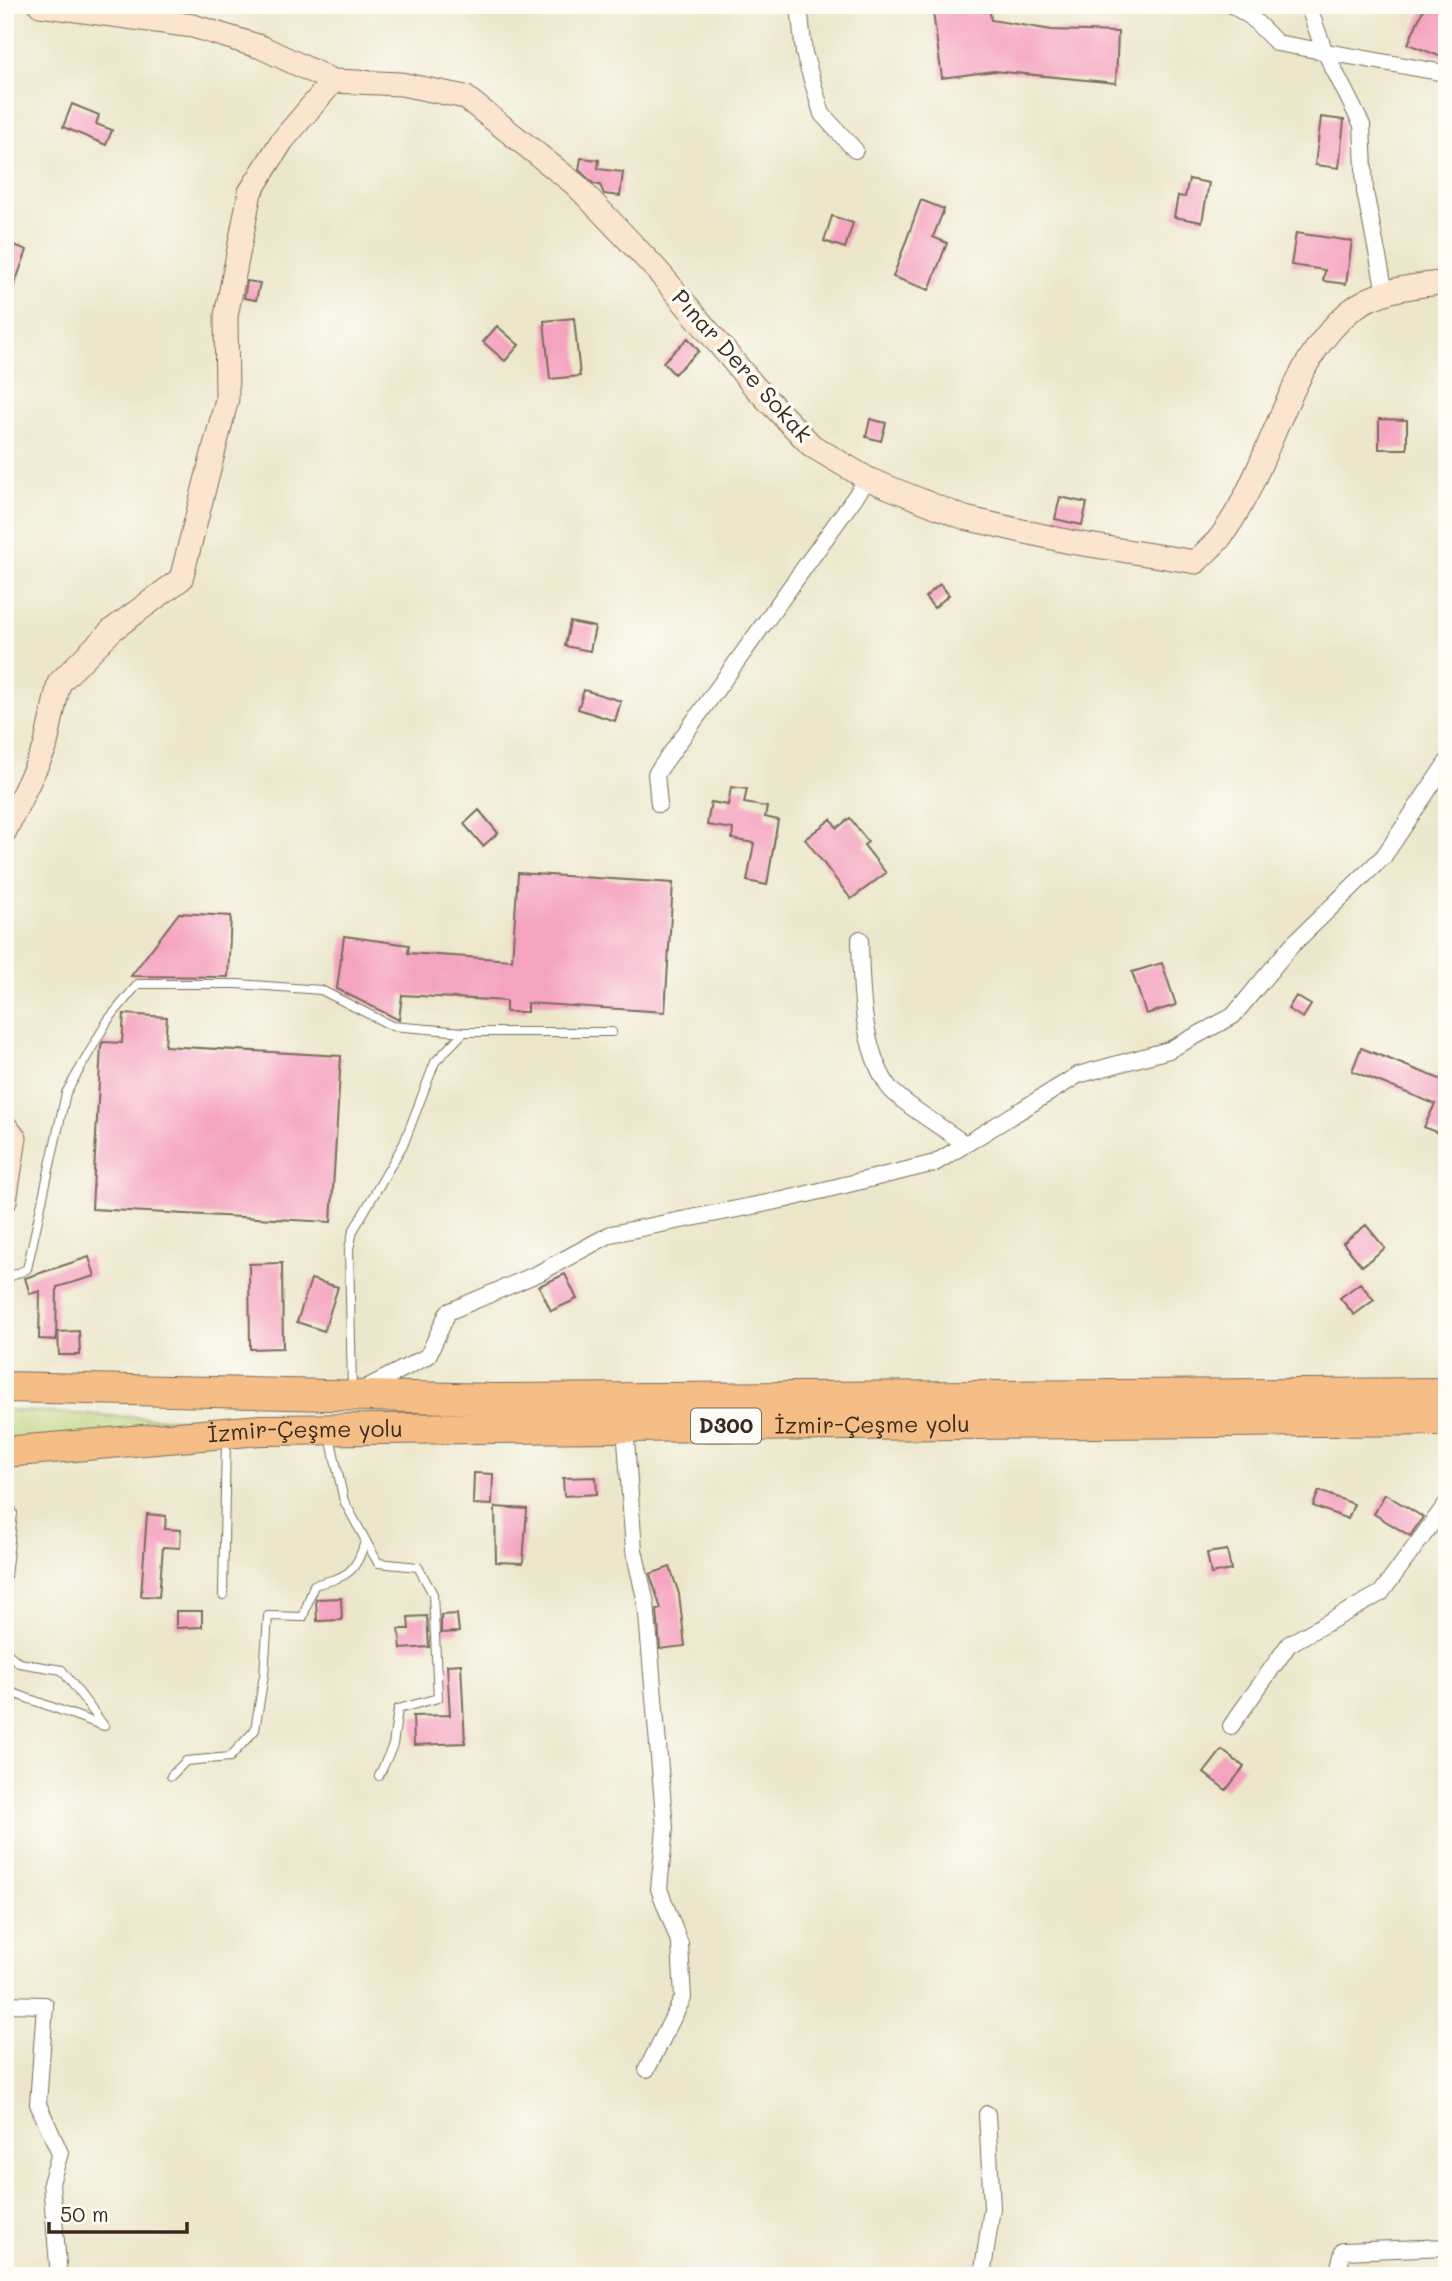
<svg xmlns="http://www.w3.org/2000/svg" width="1452" height="2281" font-family="Mali,sans-serif">
	<style>
		.green { fill: #b7ce72; stroke: #797c48; stroke-width: 2 }
		.building { fill: #f5a4c0 }
		.lines { fill: none; stroke-linecap: round; stroke-linejoin: round }
		.lane-casing { stroke: #796c5b; stroke-width: 10 }
		.street-casing { stroke: #796c5b; stroke-width: 18 }
		.secondary-casing { stroke: #796c5b; stroke-width: 25 }
		.highway-casing { stroke: #796c5b; stroke-width: 32 }
		.lane { stroke: #fff; stroke-width: 8 }
		.street { stroke: #fff; stroke-width: 16 }
		.secondary { stroke: #fbe5cf; stroke-width: 23 }
		.highway { stroke: #f6be87; stroke-width: 30 }
		.labels { text-anchor: middle; stroke-width: 7; stroke-linejoin: round; paint-order: stroke }
		.shield { fill: #fdfcf7; stroke: #75695f; stroke-width: 2 }
		.shield-label { font-size: 21px; font-weight: bold; fill: #3b2a1e }
		.street-label { font-size: 23px; fill: #3b2a1e; stroke: #fdfcf7 }
	</style>
	<rect width="100%" height="100%" fill="#fdfcf7"/>
	<filter id="ink" filterUnits="userSpaceOnUse"><feTurbulence type="fractalNoise" baseFrequency=".0143" numOctaves="2"/><feDisplacementMap in="SourceGraphic" scale="14" xChannelSelector="R" yChannelSelector="G"/><feConvolveMatrix kernelMatrix="1 2 1 2 8 2 1 2 1" color-interpolation-filters="sRGB"/></filter>
	<filter id="wash" filterUnits="userSpaceOnUse"><feTurbulence type="fractalNoise" baseFrequency=".00686" numOctaves="4" result="noise"/><feDisplacementMap in="SourceGraphic" scale="28" xChannelSelector="R" yChannelSelector="G"/><feGaussianBlur stdDeviation="1.57" result="paint"/><feColorMatrix in="noise" values="0 0 0 0 0 0 0 0 0 0 0 0 0 0 0 0 0 1.4 0 .05"/><feComposite in="paint" operator="in"/></filter>
	<g filter="url(#wash)">
		<rect width="100%" height="100%" fill="#ece7cb"/>
		<path class="green" d="M5,1410L187,1420H289L5,1448Z"/>
		<g id="blocks">
			<path class="building" d="M932,5H989L991,20L1052,30L1118,32L1116,83L994,71L942,78Z
				M1425,5H1447V59L1408,44Z
				M72,104L99,115L96,124L112,130L106,145L63,127Z
				M1321,117L1344,120L1339,168L1315,165Z
				M581,158L599,160L598,169L623,172L620,196L604,194L600,185L594,184L579,170Z
				M1189,179L1209,183L1202,222L1174,217L1178,196L1185,197Z
				M921,200L944,209L933,237L947,243L929,290L893,277Z
				M832,216L853,223L845,248L824,241Z
				M1296,233L1352,241L1346,284L1323,281L1325,270L1291,265Z
				M9,243L27,250L7,305L5,255Z
				M247,281L260,283L256,300L244,298Z
				M574,318L580,376L550,379L544,321Z
				M497,326L519,345L505,361L483,342Z
				M688,338L699,351L674,374L663,362Z
				M870,419L886,423L881,441L866,437Z
				M1379,419L1407,420V449H1379Z
				M1060,497L1087,503L1082,525L1055,519Z
				M940,584L949,595L934,608L925,597Z
				M570,622L595,627L590,651L565,646Z
				M584,690L621,701L615,721L578,709Z
				M731,787L747,789L744,803L767,807L765,817L778,820L767,885L747,881L754,843L732,839L733,829L707,825L711,802L728,805Z
				M479,810L498,833L483,846L464,824Z
				M850,818L868,842L864,845L886,873L851,899L805,839L831,819L837,828Z
				M518,873L673,883L665,1012L527,1003V1012H506V1001L402,995L399,1020L337,989L344,936L409,945L408,953L512,960Z
				M179,913L231,916L228,977L131,976Z
				M1162,963L1176,1005L1146,1014L1132,972Z
				M1296,996L1311,1005L1303,1018L1288,1009Z
				M124,1014L167,1017L165,1046L341,1056L331,1222L92,1209L101,1046L103,1042L122,1043Z
				M1361,1048L1445,1081L1447,1078V1137L1424,1127L1435,1104L1352,1071Z
				M1366,1225L1385,1248L1362,1266L1343,1243Z
				M89,1257L95,1276L57,1287L56,1340L39,1339L40,1291L30,1294L25,1278Z
				M282,1263L283,1348L250,1349L249,1264Z
				M565,1274L577,1299L551,1311L539,1286Z
				M311,1279L338,1287L324,1331L297,1322Z
				M1360,1283L1374,1300L1354,1315L1340,1298Z
				M79,1331L80,1355H59L58,1332Z
				M474,1473L493,1474L492,1505L473,1504Z
				M596,1477L597,1494L564,1496L563,1478Z
				M1319,1491L1354,1504L1348,1519L1313,1506Z
				M1385,1494L1423,1517L1410,1536L1374,1514Z
				M495,1507L527,1509L523,1563L496,1562Z
				M147,1514L166,1516L165,1529L181,1530L180,1548L163,1547L159,1597L141,1596Z
				M1227,1550L1231,1570L1211,1574L1207,1553Z
				M670,1567L679,1594L685,1646L660,1649L657,1610L661,1609L650,1574Z
				M341,1598L342,1620L317,1621L316,1599Z
				M176,1611H202V1627L176,1628Z
				M457,1614L459,1632L441,1633V1615Z
				M427,1616L429,1647L401,1649L399,1629H409L408,1617Z
				M461,1664L465,1743L414,1745L413,1716L450,1715L447,1665Z
				M1222,1750L1244,1767L1226,1790L1204,1773Z"/>
		</g>
	</g>
	<g filter="url(#ink)">
		<use href="#blocks" fill-opacity="0" stroke="#796c5b" stroke-width="2"/>
		<g class="lines">
			<g class="lane-casing">
				<path id="lane" d="M5,1279L27,1269L66,1093L108,1020L138,984H238L321,990L392,1026L464,1032
					M352,1389L349,1249L353,1231L404,1143L435,1062L464,1032H612
					M330,1436L344,1501L378,1563L418,1567L433,1594L438,1698L398,1709L393,1745L379,1776
					M5,1495L13,1513L5,1585
					M223,1595L226,1439
					M5,1651L19,1663L62,1670L104,1726L5,1690
					M171,1776L186,1761L230,1757L255,1730L264,1675L268,1616L303,1617L314,1585C346,1577 356,1574 365,1541"/>
			</g>
			<g class="street-casing">
				<path id="street" d="M799,5L804,53L822,114L855,150
					M1232,5L1251,17L1277,43L1444,73L1447,69
					M1308,5L1324,50L1362,125L1365,192L1385,292
					M659,804L656,774L868,479
					M860,939C861,987 861,1044 888,1086C898,1101 948,1131 965,1144
					M360,1391L428,1356L448,1312L539,1273L611,1234L787,1199L935,1163L1078,1075L1169,1050L1233,1016L1291,946L1384,856L1447,762
					M625,1427L634,1550L646,1603L665,1828L659,1889L680,1944L683,1998L647,2069
					M1231,1726L1289,1644L1381,1593L1447,1503
					M5,2004L45,2005L38,2104L60,2153L51,2183L59,2276
					M982,2276L992,2208L987,2114
					M1337,2276L1343,2251L1447,2247"/>
			</g>
			<g class="secondary-casing">
				<path id="secondary" d="M40,5L193,26L261,47L333,81L401,84L465,97L576,185L657,270L754,386L812,446L868,479L965,518L1070,542L1196,562C1203,554 1212,547 1219,539C1272,470 1282,369 1350,311C1376,289 1415,286 1447,282
					M5,831L45,748L59,683L112,630L181,579L227,399L226,316L250,192L282,141L333,81
					M5,1126L15,1138L5,1201"/>
			</g>
			<g class="highway-casing">
				<g id="highway">
					<path d="M5,1387L495,1399L1447,1393"/>
					<path id="s1" d="M5,1452L260,1430L1447,1420"/>
				</g>
			</g>
			<use href="#lane" class="lane"/>
			<use href="#street" class="street"/>
			<use href="#secondary" class="secondary"/>
			<use href="#highway" class="highway"/>
		</g>
	</g>
	<g class="labels">
		<rect class="shield" x="691" y="1408.5" width="70" height="35" rx="5"/>
		<g class="shield-label">
			<text x="726" y="1433">D300</text>
		</g>
		<g class="street-label">
			<text transform="translate(742 366) rotate(48)" y="8">Pınar Dere Sokak</text>
			<text dy="8" stroke="none"><textPath href="#s1" startOffset="868">İzmir-Çeşme yolu</textPath></text>
			<text dy="8" stroke="none"><textPath href="#s1" startOffset="301">İzmir-Çeşme yolu</textPath></text>
		</g>
	</g>
	<rect width="1452" height="2281" fill="none" stroke="#fdfcf7" stroke-width="28"/>
	<path d="M49 2222v10h138v-10" fill="none" stroke="#3b2a1e" stroke-width="3.5"/>
	<text x="60" y="2222" font-size="21" fill="#3b2a1e" stroke="#fdfcf7" stroke-width="5" paint-order="stroke">50 m</text>
</svg>
